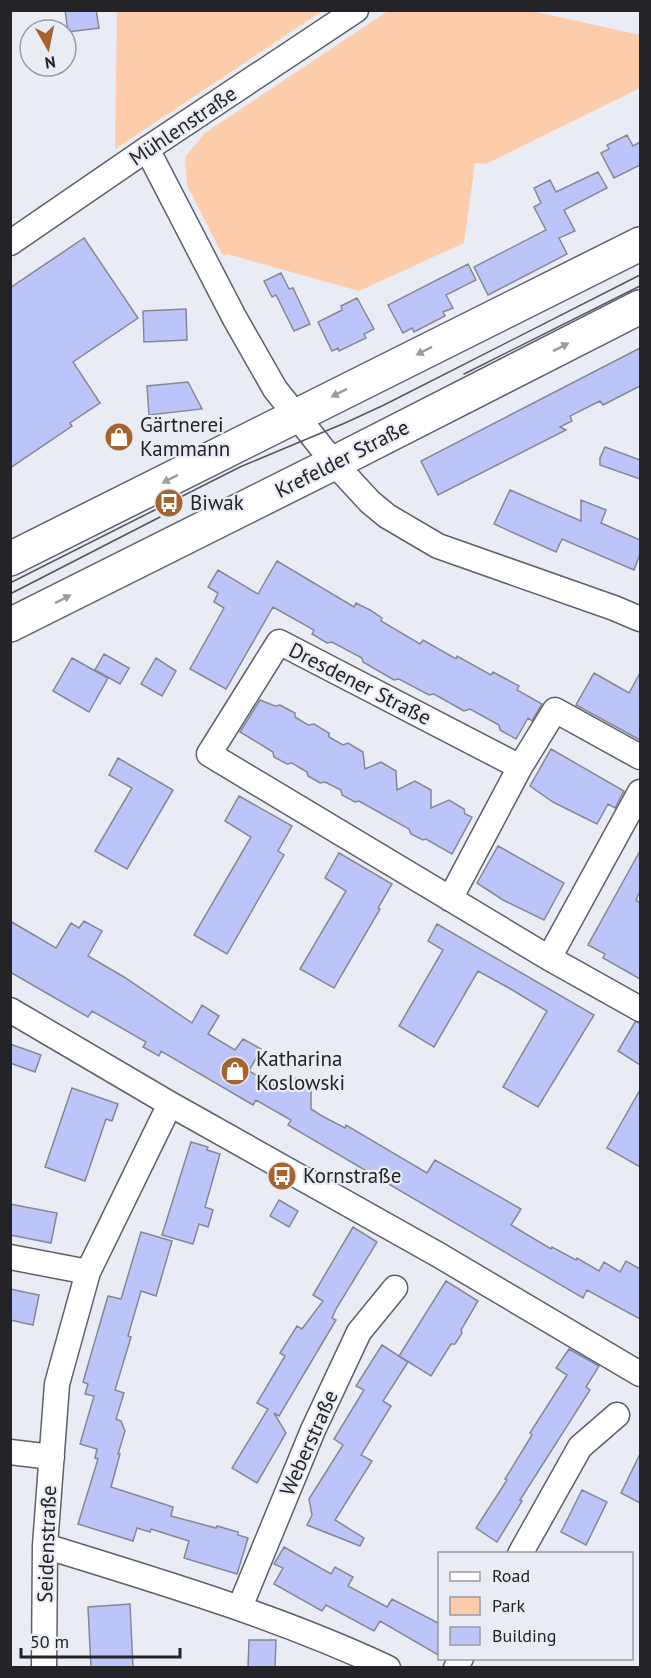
<svg xmlns="http://www.w3.org/2000/svg" width="651" height="1678" font-family="'PT Sans',sans-serif">
	<style>
		.green { fill: #fcccab }
		.building { fill: #bbc5f9; stroke: #868891; stroke-width: 1.5 }
		.lines { fill: none; stroke-linecap: round; stroke-linejoin: round }
		.minor-casing { stroke: #5f616a; stroke-width: 27 }
		.secondary-casing { stroke: #5f616a; stroke-width: 36 }
		.minor { stroke: #fff; stroke-width: 24 }
		.secondary { stroke: #fff; stroke-width: 33 }
		.tram { stroke: #55565b; stroke-width: 1.5 }
		.oneway { fill: #9c9c9e }
		.labels { text-anchor: middle; stroke-width: 4.5; stroke-linejoin: round; paint-order: stroke }
		.street-label { font-size: 21px; fill: #242428; stroke: #e9ebf5 }
		.poi-label { font-size: 21px; fill: #242428; stroke: #e9ebf5; text-anchor: start }
	</style>
	<rect width="100%" height="100%" fill="#e9ebf5"/>
	<path class="green" d="M117,11V10L322,11L115,149Z
		M388,11H532L640,35V88L486,164L475,163L464,243L359,291L227,254L223,256L187,185L185,157L205,133Z"/>
	<path class="building" d="M65,10H96L99,28L68,32Z
		M627,135L633,146L640,142V165L614,178L601,153L609,149L607,145Z
		M598,172L607,188L564,210L575,231L559,238L567,254L488,295L474,267L546,230L534,207L541,203L534,188L550,180L556,192Z
		M84,238L138,318L73,362L100,403L70,423L72,426L10,468V288Z
		M468,264L476,280L446,295L453,308L443,312L445,316L414,332L412,328L403,333L388,305Z
		M281,273L289,289L293,288L310,324L294,331L276,295L272,297L264,281Z
		M357,298L374,329L364,334L366,338L339,351L338,348L332,351L318,322L342,310L341,306Z
		M186,309L187,340L144,342L143,311Z
		M640,348V386L603,405L600,401L570,416L572,421L560,427L566,430L438,495L421,461Z
		M188,382L202,409L149,415L147,386Z
		M605,447L640,460V479L600,465V458Z
		M510,490L581,521V500L606,510L601,523L640,540V554L634,570L562,539L556,552L494,524Z
		M277,561L354,607L356,603L370,610L382,618L381,621L420,644L423,640L456,659L457,656L491,675L493,672L519,686L517,690L542,704L532,721L528,718L516,739L500,730L499,725L470,709L464,711L434,694L429,695L399,679L394,680L363,662L362,658L332,642L327,643L312,634L314,630L273,607L226,689L190,669L224,608L214,602L218,593L208,587L218,570L258,594Z
		M104,654L129,668L120,684L95,670Z
		M72,658L108,678L89,712L53,691Z
		M156,658L176,671L162,696L141,684Z
		M594,673L629,693L640,673V740L576,705Z
		M260,700L275,706L280,705L295,713V717L308,725L314,724L329,733V737L343,745L348,743L363,752L365,769L381,762L396,771L397,790L415,781L431,790V808L449,800L464,809L465,814L472,817L452,854L426,839L423,840L411,834L409,829L359,801L355,802L342,795L341,790L325,782L320,783L308,776L307,772L292,763L287,764L274,757L273,752L240,732Z
		M551,749L624,791L615,808L608,804L597,824L553,802L530,786Z
		M118,758L173,790L127,869L95,851L132,788L109,775Z
		M239,796L292,826L278,851L284,855L227,954L194,935L251,837L225,821Z
		M498,846L564,883L544,920L503,900L477,883Z
		M640,851V891L636,900L640,903V979L603,958L605,954L588,945Z
		M339,853L392,884L378,908L380,909L334,988L300,969L346,891L325,878Z
		M10,921L56,948L71,923L79,928L84,921L102,931L88,956L124,977L192,1023L202,1005L219,1016L208,1034L235,1050L243,1039L261,1049L249,1071L280,1089L283,1085L290,1089L296,1078L311,1087V1109L322,1116L345,1128L346,1125L427,1173L435,1160L521,1209L511,1225L551,1249L552,1247L576,1260L577,1258L599,1271L604,1262L620,1272L626,1261L640,1269V1319L587,1290L583,1298L288,1125L291,1120L256,1100L253,1105L161,1051L159,1056L143,1047L146,1042L92,1011L88,1017L10,972Z
		M437,924L594,1015L538,1107L503,1087L547,1011L509,988L478,971L434,1047L399,1026L443,950L428,941Z
		M635,1022L640,1023V1065L618,1051Z
		M10,1044L41,1055L35,1072L10,1063Z
		M72,1088L118,1104L112,1121L106,1119L85,1181L45,1167Z
		M640,1090V1167L607,1148Z
		M191,1142L208,1147L207,1150L220,1154L205,1207L213,1210L208,1227L199,1224L193,1244L162,1235Z
		M279,1200L298,1211L289,1227L270,1216Z
		M10,1204L57,1213L51,1243L10,1235Z
		M353,1227L377,1242L336,1309L332,1318L336,1320L279,1416L274,1413L286,1433L257,1483L232,1468L268,1409L257,1403L285,1356L280,1353L297,1326L302,1329L323,1301L313,1295Z
		M141,1232L172,1241L156,1296L141,1291L128,1336L131,1337L115,1390L124,1393L116,1419L121,1421L125,1431L118,1454H120L111,1487L173,1507L171,1516L216,1528L217,1526L238,1532V1535L248,1538L237,1574L184,1558L189,1541L151,1529L150,1532L137,1528L133,1541L78,1524L98,1459L95,1458L97,1449L80,1444L94,1396L85,1394L88,1384L83,1382L108,1296L121,1299Z
		M446,1281L478,1301L461,1330L462,1333L455,1344H451L431,1376L399,1356Z
		M10,1289L39,1295L33,1325L10,1320Z
		M382,1345L408,1362L383,1401L391,1406L361,1455L372,1461L335,1520L364,1538L360,1546L307,1525L312,1515L309,1499L343,1445L334,1439L364,1390L356,1386Z
		M569,1349L599,1366L586,1387L590,1390L520,1500L522,1501L497,1542L476,1528L507,1480L505,1479L532,1435L530,1433L567,1375L556,1368Z
		M640,1454V1503L621,1493Z
		M582,1490L607,1502L586,1545L561,1532Z
		M284,1547L331,1574L335,1567L353,1577L348,1586L387,1607L392,1599L440,1624V1656L380,1621L374,1631L326,1605L322,1611L274,1584L283,1568L274,1564Z
		M130,1604L133,1668H91L88,1607Z
		M249,1640H276L275,1668H248Z"/>
	<g class="lines">
		<g class="minor-casing">
			<path id="minor" d="M147,149L234,317L275,389L334,463L370,502L387,516L438,546L614,608L640,619
				M10,243L147,149L356,10
				M520,767L555,710L640,757
				M450,899L520,767L279,642L209,754L549,958L640,1009
				M549,958L640,792
				M10,1010L170,1104L437,1254L640,1374
				M10,1257L88,1272
				M10,1452L52,1457
				M45,1546C161,1582 277,1616 388,1668
				M520,1554L580,1447L617,1415
				M240,1607L313,1430L359,1332L395,1288
				M44,1668L45,1546L57,1384L88,1272L170,1104
				M456,1668L461,1658"/>
		</g>
		<g class="secondary-casing">
			<path id="secondary" d="M10,559L640,244
				M10,625L334,463L640,307"/>
		</g>
		<use href="#minor" class="minor"/>
		<use href="#secondary" class="secondary"/>
		<path class="tram" d="M464,374L640,286
			M10,583L240,467L345,423L384,405L640,275
			M10,594L160,517"/>
	</g>
	<defs><path id="oneway-solid" d="M-6-.8H1V-3.2L6.5 0L1 3.2V.8H-6Z" transform="scale(1.5)"/></defs>
	<g class="oneway">
		<use href="#oneway-solid" transform="translate(561 347) rotate(-27)"/>
		<use href="#oneway-solid" transform="translate(424 351) rotate(153)"/>
		<use href="#oneway-solid" transform="translate(339 393) rotate(153)"/>
		<use href="#oneway-solid" transform="translate(170 479) rotate(153)"/>
		<use href="#oneway-solid" transform="translate(63 599) rotate(-27)"/>
	</g>
	<defs>
		<g id="shop-disc" transform="scale(1.5)"><circle r="9.5" fill="#a56330" stroke="#e9ebf5"/><path d="M-5-2.5h2.3a2.7 3.5 0 0 1 5.4 0H5L5.5 6h-11ZM-1.5-2.5h3a1.5 2.3 0 0 0-3 0Z" fill="#fff"/></g>
		<g id="bus-disc" transform="scale(1.5)"><circle r="9.5" fill="#a56330" stroke="#e9ebf5"/><path d="M-5-6H5V4H4V6H2V4H-2V6H-4V4H-5ZM-3.5-4V0h7V-4ZM-3.5 1.2v1.5H-2V1.2ZM2 1.2v1.5H3.5V1.2Z" fill="#fff"/></g>
	</defs>
	<g fill-rule="evenodd">
		<use href="#shop-disc" x="119" y="437"/>
		<use href="#bus-disc" x="169" y="503"/>
		<use href="#shop-disc" x="235" y="1071"/>
		<use href="#bus-disc" x="282" y="1176"/>
	</g>
	<g class="labels">
		<g class="street-label">
			<text transform="translate(183 126) rotate(-34)" y="7">Mühlenstraße</text>
			<text transform="translate(342 459) rotate(-27)" y="7">Krefelder Straße</text>
			<text transform="translate(360 684) rotate(27)" y="7">Dresdener Straße</text>
			<text transform="translate(309 1443) rotate(-66)" y="7">Weberstraße</text>
			<text transform="translate(47 1544) rotate(-88)" y="7">Seidenstraße</text>
		</g>
		<g class="poi-label">
			<text x="140" y="432">Gärtnerei<tspan x="140" dy="24">Kammann</tspan></text>
			<text x="190" y="510">Biwak</text>
			<text x="256" y="1066">Katharina<tspan x="256" dy="24">Koslowski</tspan></text>
			<text x="303" y="1183">Kornstraße</text>
		</g>
	</g>
	<rect width="651" height="1678" fill="none" stroke="#242428" stroke-width="24"/>
	<rect x="438" y="1552" width="195" height="108" fill="#e9ebf5" stroke="#9a9ba3" stroke-width="1.5"/>
	<rect x="450" y="1572" width="30" height="9" fill="#ffffff" stroke="#9a9ba3" stroke-width="1.5"/>
	<text x="492" y="1582" font-size="18" fill="#242428">Road</text>
	<rect x="450" y="1597" width="30" height="18" fill="#fcccab" stroke="#9a9ba3" stroke-width="1.5"/>
	<text x="492" y="1612" font-size="18" fill="#242428">Park</text>
	<rect x="450" y="1627" width="30" height="18" fill="#bbc5f9" stroke="#9a9ba3" stroke-width="1.5"/>
	<text x="492" y="1642" font-size="18" fill="#242428">Building</text>
	<g transform="translate(48 48) rotate(171)"><circle r="28" fill="#e9ebf5" stroke="#9a9ba3" stroke-width="1.5"/>
	<path d="M0-4.5L10 22L0 15L-10 22Z" fill="#a56330"/>
	<text y="-9" font-size="16" font-weight="bold" text-anchor="middle" fill="#242428">N</text>
	</g>
	<path d="M21 1648v9h159v-9" fill="none" stroke="#242428" stroke-width="3"/>
	<text x="30" y="1648" font-size="18" fill="#242428" stroke="#e9ebf5" stroke-width="4.5" paint-order="stroke">50 m</text>
</svg>
